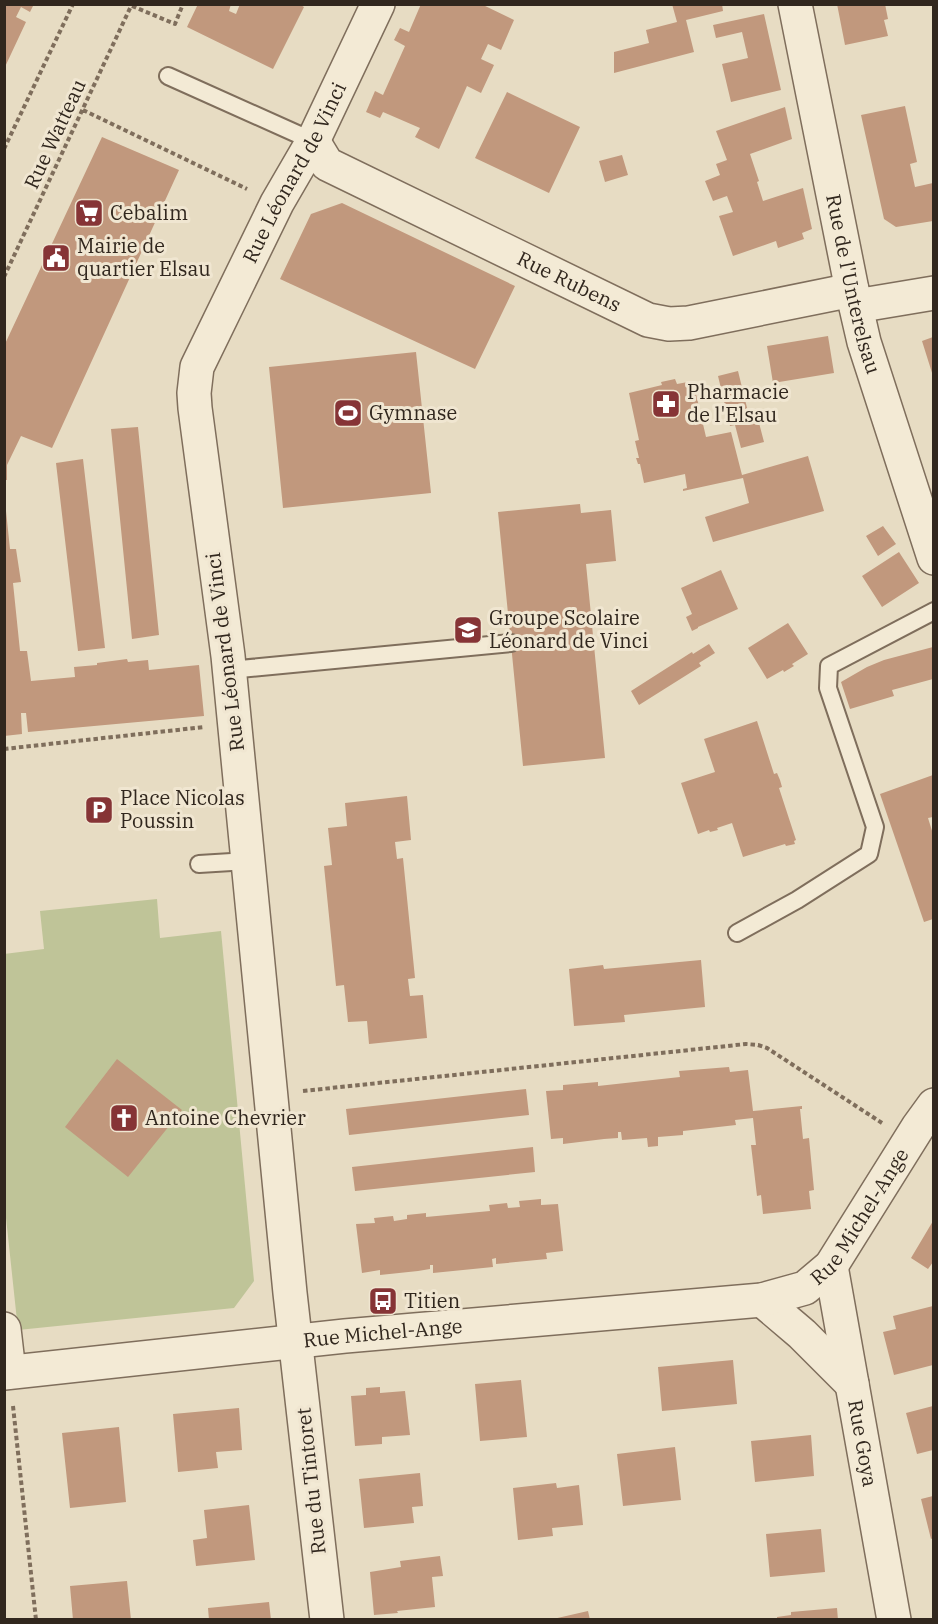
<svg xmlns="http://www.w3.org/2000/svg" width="938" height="1624" font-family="'IBM Plex Serif',serif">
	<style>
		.green { fill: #bfc498 }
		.building { fill: #c1987d }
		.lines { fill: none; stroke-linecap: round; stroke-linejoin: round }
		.lane-casing { stroke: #7f6e5c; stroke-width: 20 }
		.street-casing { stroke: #7f6e5c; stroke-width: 36 }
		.path { stroke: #7f6e5c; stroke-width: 4; stroke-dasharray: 4.5 3; stroke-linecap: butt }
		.lane { stroke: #f3ead5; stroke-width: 16 }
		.street { stroke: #f3ead5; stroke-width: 33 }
		.labels { text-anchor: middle; stroke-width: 6; stroke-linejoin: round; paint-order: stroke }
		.street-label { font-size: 20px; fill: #31271e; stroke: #f0e6d1 }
		.poi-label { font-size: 20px; fill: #31271e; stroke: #f0e6d1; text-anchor: start }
	</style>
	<rect width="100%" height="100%" fill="#e7dcc3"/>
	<path class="green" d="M157,899L160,938L221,931L254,1281L234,1308L18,1330L4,1199V954L44,949L40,911Z"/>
	<path class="building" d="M4,4H34L30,12L21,7L16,17L26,22L4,69Z
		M198,4H231L229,11L236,14L240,4H299L304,7L273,69L187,27Z
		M421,4H481L514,20L501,50L488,44L481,59L494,65L481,93L467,86L439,149L415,137L420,128L383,112L380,118L366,112L375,91L383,95L405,46L394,40L400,28L409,32Z
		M672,4H722L723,11L686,20L694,52L614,73V52L649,43L646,30L677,22Z
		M837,4H885L888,19L884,20L888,36L845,45Z
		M764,14L781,90L731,102L722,64L748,58L742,32L716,38L713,25Z
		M507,92L580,127L549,193L475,158Z
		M905,106L917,162L910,164L915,187L933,183V221L896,227L884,219L861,115Z
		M785,107L792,139L750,154L759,181L757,182L763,201L803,188L812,229L802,233L804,239L778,248L776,241L733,256L719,216L733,212L727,196L713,201L705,181L720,175L716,164L727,160L716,131Z
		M102,137L179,170L52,448L21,436L7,465V480H4V346Z
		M622,155L628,175L605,182L599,161Z
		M342,203L515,286L475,369L280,279L311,214Z
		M828,336L834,373L773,383L767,346Z
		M933,337V376L922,341Z
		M416,352L431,493L283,508L269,367Z
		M738,371L750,420L758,419L764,442L741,448L735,425L730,426L718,376Z
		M675,379L677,384L693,381L706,437L731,432L742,475L808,456L824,511L713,542L705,517L749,503L743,478L683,491V489L687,488L685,474L644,483L640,464H638L636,458H639L635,441L639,440L629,393L662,385L661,382Z
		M138,427L159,635L132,639L111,429Z
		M83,459L105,648L78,651L56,463Z
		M580,504L581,513L611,510L616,561L586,564L605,758L523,766L498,512Z
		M4,511H6L10,549H16L21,582L13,583L20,651H27L31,681L75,677L74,667L97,665V663L127,659L128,662L148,660L149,670L199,665L204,716L28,732L26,713H21L22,734L4,736Z
		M883,526L896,544L878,556L866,536Z
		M899,552L919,583L882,607L862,576Z
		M721,570L738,609L698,627V628L692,631L686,617L692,614L681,588Z
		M788,623L808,654L792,664L794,666L784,672L783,670L767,679L748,648Z
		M709,644L715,653L699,663L701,666L639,705L631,691L692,652L693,654Z
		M933,647V679L892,690L894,696L850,709L841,682L867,667L884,660Z
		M757,721L774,774L777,773L780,780L782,787L779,788L796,840L794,841L795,844L786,846L785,844L743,857L732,823L717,828L718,830L710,832L709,830L698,834L681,783L715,772L704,739Z
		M933,775V817L928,818L933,834V919L924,922L880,794Z
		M407,796L411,840L395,842L397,859L403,858L415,978L408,979L410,996L423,995L427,1038L369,1044L367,1021L348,1022L344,985L336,986L324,866L332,865L328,828L347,826L345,803Z
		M701,960L705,1007L624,1015L625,1022L574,1026L569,969L603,965L604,969Z
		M117,1059L182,1110L128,1177L65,1127Z
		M729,1067L730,1072L748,1070L753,1111L802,1106V1109H800L803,1139L809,1138L814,1190L809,1191L811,1209L763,1214L761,1195L757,1196L751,1145H756L753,1118L735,1120L736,1125L683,1131V1135L658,1137V1146L648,1147L647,1138L622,1140L621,1132H618V1138L604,1139L563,1144V1138L551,1139L546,1091L563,1090V1085L598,1082V1086L680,1077L679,1071Z
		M526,1089L529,1115L349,1135L346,1109Z
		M533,1147L535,1172L355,1191L352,1167Z
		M541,1199V1205L558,1204L563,1251L546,1253L547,1259L496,1264V1258L492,1259L493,1267L433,1273V1265H430V1269L418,1271L380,1275V1270L362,1273L356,1224L375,1223L374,1218L393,1216L394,1221L407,1219V1215L426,1213V1217L490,1211L489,1205L507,1203L508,1208L520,1207L519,1201Z
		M933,1221V1262L928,1269L911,1258Z
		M933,1306V1365L894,1375L883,1332L896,1329L893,1316Z
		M733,1360L737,1404L662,1411L658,1367Z
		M521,1380L527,1437L480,1441L475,1384Z
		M380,1387V1393L405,1391L410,1435L382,1437V1444L355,1446L351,1396L366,1395V1388Z
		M933,1406V1450L917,1454L906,1413Z
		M239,1408L242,1450L216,1452L218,1468L178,1472L173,1414Z
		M119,1427L126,1502L70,1508L62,1433Z
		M811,1435L814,1476L755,1482L751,1441Z
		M675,1447L681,1500L623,1506L617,1454Z
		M420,1473L423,1506L412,1507L414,1523L364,1528L359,1479Z
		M556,1483L557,1488L579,1485L583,1525L552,1528L553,1536L518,1540L513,1488Z
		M933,1496V1538L931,1539L921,1499Z
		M249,1505L255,1560L196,1566L193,1540L207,1538L204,1510Z
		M821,1529L825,1572L770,1577L766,1534Z
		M440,1556L443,1576L432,1577L435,1607L397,1611L398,1613L374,1615L370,1572L401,1567L400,1561Z
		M127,1581L131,1620H73L70,1586Z
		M269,1602L271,1620H209L208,1608Z
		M837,1608L838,1620H777V1617L791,1615V1612Z
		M588,1611L590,1620H553V1619Z"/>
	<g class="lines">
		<g class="lane-casing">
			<path id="lane" d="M168,76L313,141
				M229,670L511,643
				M199,864L248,861
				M737,933L797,900L869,854L875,827L828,688L829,666L934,611"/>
		</g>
		<g class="street-casing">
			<g id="street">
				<path id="s1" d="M795,4L852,290L864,342L934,558"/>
				<path id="s2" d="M313,141L327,164L648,320L669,324L689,323L852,290"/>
				<path d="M856,306L934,293"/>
				<path id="s3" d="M831,1266L894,1620"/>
				<path d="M762,1300L802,1334L852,1384"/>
				<path d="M4,1329L9,1372"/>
				<path id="s4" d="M4,1373L345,1336L762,1300L805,1288L831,1266L918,1127L934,1105"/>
				<path id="s5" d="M327,1620L290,1293L228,656L195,408L194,393L197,367L277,203L313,141L378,4"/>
			</g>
		</g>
		<path class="path" d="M132,6L175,24L183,4
			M83,110L247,189
			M4,149L73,4
			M4,277L132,4
			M4,749L204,727
			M303,1091L746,1044L758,1045L767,1048L882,1123
			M13,1406L36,1620"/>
		<use href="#lane" class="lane"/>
		<use href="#street" class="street"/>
	</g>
	<defs>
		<g id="supermarket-square" transform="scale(1.5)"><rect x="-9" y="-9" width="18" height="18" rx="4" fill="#863436" stroke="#f0e6d1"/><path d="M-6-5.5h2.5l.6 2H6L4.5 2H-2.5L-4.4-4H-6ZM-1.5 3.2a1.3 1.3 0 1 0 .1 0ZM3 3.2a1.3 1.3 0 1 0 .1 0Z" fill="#fff"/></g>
		<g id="civic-square" transform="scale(1.5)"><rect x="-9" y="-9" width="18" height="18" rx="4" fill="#863436" stroke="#f0e6d1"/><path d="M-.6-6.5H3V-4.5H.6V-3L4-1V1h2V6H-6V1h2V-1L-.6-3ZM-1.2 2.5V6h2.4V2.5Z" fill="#fff"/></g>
		<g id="pharmacy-square" transform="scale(1.5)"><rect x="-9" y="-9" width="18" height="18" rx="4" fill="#863436" stroke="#f0e6d1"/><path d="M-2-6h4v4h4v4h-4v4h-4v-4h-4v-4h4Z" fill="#fff"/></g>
		<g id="stadium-square" transform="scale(1.5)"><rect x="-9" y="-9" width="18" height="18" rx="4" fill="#863436" stroke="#f0e6d1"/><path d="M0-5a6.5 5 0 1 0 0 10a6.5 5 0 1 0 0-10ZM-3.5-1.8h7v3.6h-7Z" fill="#fff"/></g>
		<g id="school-square" transform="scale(1.5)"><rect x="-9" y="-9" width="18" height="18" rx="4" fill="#863436" stroke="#f0e6d1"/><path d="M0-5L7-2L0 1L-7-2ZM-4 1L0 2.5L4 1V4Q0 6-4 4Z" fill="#fff"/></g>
		<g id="parking-square" transform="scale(1.5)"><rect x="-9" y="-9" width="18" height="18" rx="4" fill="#863436" stroke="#f0e6d1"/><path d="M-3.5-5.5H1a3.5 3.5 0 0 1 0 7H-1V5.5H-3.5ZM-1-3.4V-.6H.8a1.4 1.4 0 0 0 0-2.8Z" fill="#fff"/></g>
		<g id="church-square" transform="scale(1.5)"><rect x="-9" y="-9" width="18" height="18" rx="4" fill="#863436" stroke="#f0e6d1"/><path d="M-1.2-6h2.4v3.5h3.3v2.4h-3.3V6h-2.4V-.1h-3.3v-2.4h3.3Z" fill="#fff"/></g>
		<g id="bus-square" transform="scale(1.5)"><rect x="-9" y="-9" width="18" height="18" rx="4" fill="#863436" stroke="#f0e6d1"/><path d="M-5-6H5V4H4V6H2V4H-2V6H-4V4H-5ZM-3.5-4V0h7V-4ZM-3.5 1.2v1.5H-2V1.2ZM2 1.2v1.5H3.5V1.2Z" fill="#fff"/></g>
	</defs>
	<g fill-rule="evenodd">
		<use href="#supermarket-square" x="89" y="213"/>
		<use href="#civic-square" x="56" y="258"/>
		<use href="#pharmacy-square" x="666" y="404"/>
		<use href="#stadium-square" x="348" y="413"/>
		<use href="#school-square" x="468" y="630"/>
		<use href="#parking-square" x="99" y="810"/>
		<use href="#church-square" x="124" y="1118"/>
		<use href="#bus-square" x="383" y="1301"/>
	</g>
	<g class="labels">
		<g class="street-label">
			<text transform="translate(55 134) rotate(-65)" y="7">Rue Watteau</text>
			<text dy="7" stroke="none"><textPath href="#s5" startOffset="1478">Rue Léonard de Vinci</textPath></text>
			<text dy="7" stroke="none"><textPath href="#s2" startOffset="296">Rue Rubens</textPath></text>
			<text dy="7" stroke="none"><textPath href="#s1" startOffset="286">Rue de l'Unterelsau</textPath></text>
			<text transform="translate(225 652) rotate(-97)" y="7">Rue Léonard de Vinci</text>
			<text dy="7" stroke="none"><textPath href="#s4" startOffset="897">Rue Michel-Ange</textPath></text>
			<text dy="7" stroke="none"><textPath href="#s4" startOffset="381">Rue Michel-Ange</textPath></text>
			<text dy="7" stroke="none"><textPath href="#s3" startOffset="180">Rue Goya</textPath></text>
			<text transform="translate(311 1481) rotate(-96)" y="7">Rue du Tintoret</text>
		</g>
		<g class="poi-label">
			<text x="110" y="220">Cebalim</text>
			<text x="77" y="253">Mairie de<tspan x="77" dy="23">quartier Elsau</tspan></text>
			<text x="687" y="399">Pharmacie<tspan x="687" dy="23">de l'Elsau</tspan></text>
			<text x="369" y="420">Gymnase</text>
			<text x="489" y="625">Groupe Scolaire<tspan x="489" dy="23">Léonard de Vinci</tspan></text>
			<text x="120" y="805">Place Nicolas<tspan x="120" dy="23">Poussin</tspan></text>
			<text x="145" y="1125">Antoine Chevrier</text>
			<text x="404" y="1308">Titien</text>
		</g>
	</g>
	<rect width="938" height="1624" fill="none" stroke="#31271e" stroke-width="12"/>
</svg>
